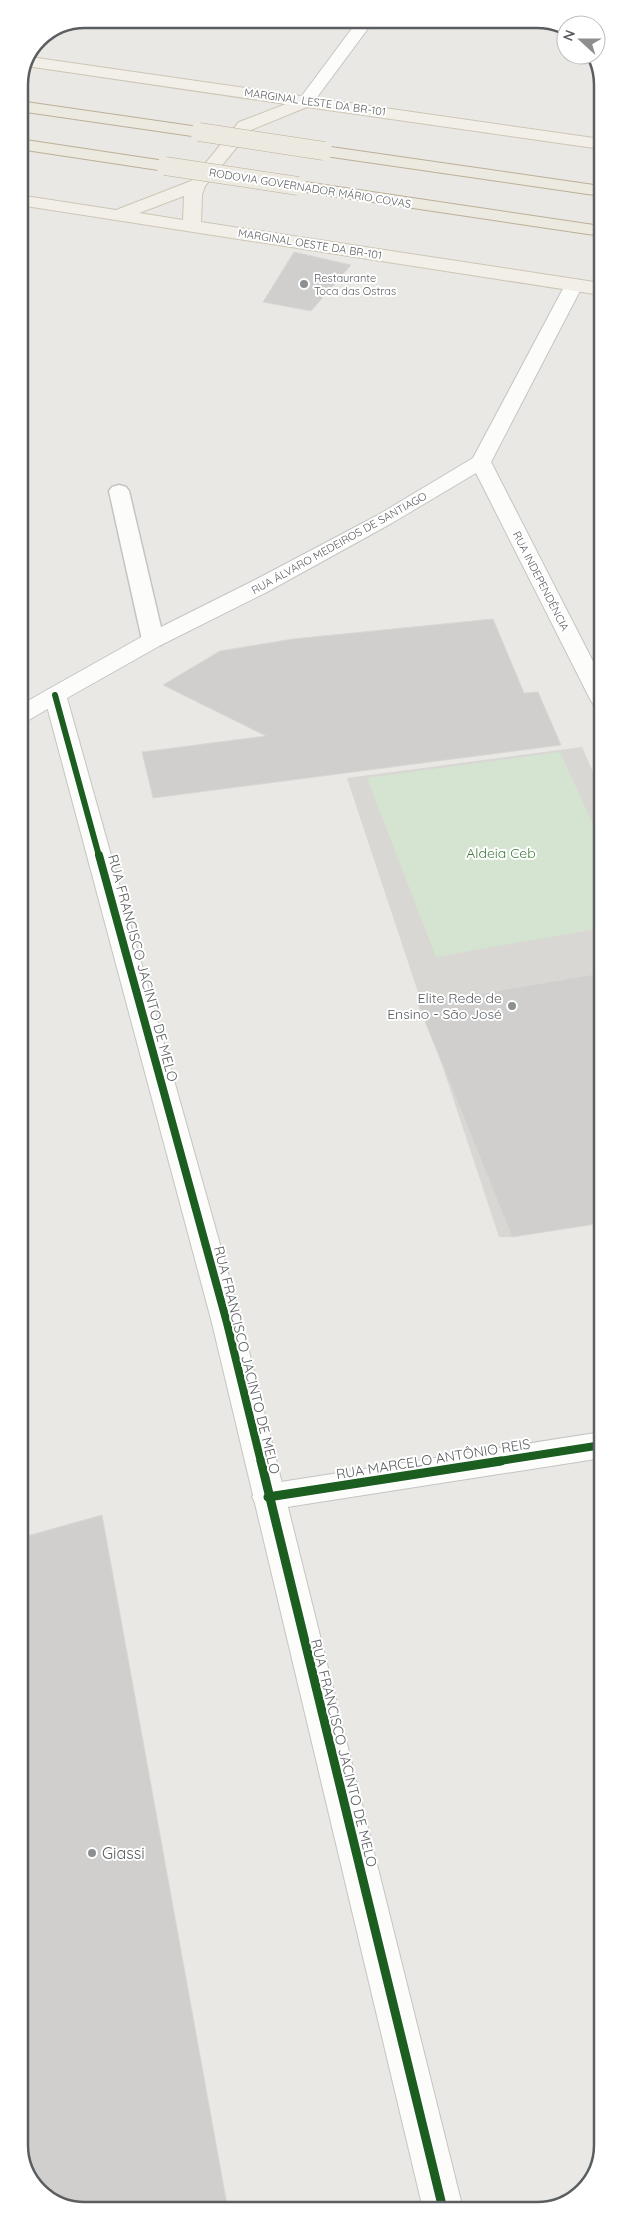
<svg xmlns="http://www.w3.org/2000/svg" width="621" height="2229" font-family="Quicksand,sans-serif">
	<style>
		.education { fill: #d9d7d3 }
		.green { fill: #d4e4d1 }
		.building { fill: #d0cfcd; stroke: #d8d7d4 }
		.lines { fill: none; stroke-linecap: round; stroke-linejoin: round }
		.service-casing { stroke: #c4c4c4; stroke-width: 3 }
		.minor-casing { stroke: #c4c4c4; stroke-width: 2 }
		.tertiary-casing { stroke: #c4c4c4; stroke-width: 2 }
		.secondary-casing { stroke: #c5c5c5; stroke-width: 2 }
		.primary-casing { stroke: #cec6b5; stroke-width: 2 }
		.motorway-casing { stroke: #bcaf96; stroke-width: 2 }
		.service { fill: #fcfcfb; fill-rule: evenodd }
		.minor { fill: #fcfcfb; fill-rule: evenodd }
		.tertiary { fill: #fcfcfb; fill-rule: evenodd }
		.secondary { fill: #fcfcfb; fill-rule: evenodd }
		.primary { fill: #f1efe7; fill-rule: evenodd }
		.motorway { fill: #ece9e1; fill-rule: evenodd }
		.motorway-bridge-casing { stroke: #bcaf96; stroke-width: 19; stroke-linecap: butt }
		.motorway-bridge { stroke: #ece9e1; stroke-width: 18 }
		.cycleway-far2-casing { stroke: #fff; stroke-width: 9 }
		.cycleway-far1-casing { stroke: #fff; stroke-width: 11 }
		.cycleway-casing { stroke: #fff; stroke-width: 12 }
		.cycleway-far2 { stroke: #1b5e20; stroke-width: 6 }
		.cycleway-far1 { stroke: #1b5e20; stroke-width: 8 }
		.cycleway { stroke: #1b5e20; stroke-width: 9 }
		.poi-dot { fill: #8d8e8f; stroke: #fff; stroke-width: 2 }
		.labels { text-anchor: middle; stroke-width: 4; stroke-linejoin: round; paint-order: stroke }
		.far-street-label { font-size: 11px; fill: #5b5e61; stroke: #fff }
		.far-poi-label { font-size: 11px; fill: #5b5e61; stroke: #fff; text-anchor: start }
		.park-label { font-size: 14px; fill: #3f7c3e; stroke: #fff }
		.street-label { font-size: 14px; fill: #5b5e61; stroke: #fff }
		.poi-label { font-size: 14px; fill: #5b5e61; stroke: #fff; text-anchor: end }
		.near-poi-label { font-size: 16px; fill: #5b5e61; stroke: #fff; text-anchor: start }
		.rim { fill: none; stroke: #5b5e61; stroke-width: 2.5 }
	</style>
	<rect width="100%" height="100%" fill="#e9e8e4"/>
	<path class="education" d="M582,747L601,790L602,1223L512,1237H499L347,778Z"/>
	<path class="green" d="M560,752L601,842V928L436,957L367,778Z"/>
	<path class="building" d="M294,252L351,265L311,311L263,302Z
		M493,619L524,693L538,692L561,745L153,798L142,752L266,736L163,685L220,651L293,639Z
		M602,973V1223L512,1237L418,1004Z
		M102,1515L108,1548L228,2210H80L41,2194L20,2158V1538Z"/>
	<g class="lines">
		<g class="service-casing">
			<path id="service" d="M119,485L126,487L129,491L164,640L161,645L153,646L145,645L142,640L109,491L112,487Z"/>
		</g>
		<g class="minor-casing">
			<path id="minor" d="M359,19H375L312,104H300L298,101Z
				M602,1432V1458L268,1510L257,1506L252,1497L257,1488L268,1484Z"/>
		</g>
		<g class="tertiary-casing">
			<path id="tertiary" d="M55,688L63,690L66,695L63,700L27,721L19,723V706L47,690Z"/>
		</g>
		<g class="secondary-casing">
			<path id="secondary" d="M574,279L581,281L583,285L491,462L601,677V706L593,704L590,699L476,473L392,523L267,592L161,645L67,698L242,1323L463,2209H423L212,1323L44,695L47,690L145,635L251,582L378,515L473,458L565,285L567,281Z"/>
		</g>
		<g class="primary-casing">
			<path id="primary" d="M30,57L601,139V149L307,107L251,130L205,186L202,195L201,222L601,283V295L19,205V195L116,210L191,181L239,122L286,104L26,66ZM184,196L183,220L139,213Z"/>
		</g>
		<g class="motorway-casing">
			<path id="motorway" d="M19,101L199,127L205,128L207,132L205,136L199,137L19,111Z
				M19,139L165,161L171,162L174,166L171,170L165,171L19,149Z
				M324,146L601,186V196L318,155L315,151L318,147Z
				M298,181L601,226V236L292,190L289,186L292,182Z"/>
		</g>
		<use href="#service" class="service"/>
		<use href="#minor" class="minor"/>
		<use href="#tertiary" class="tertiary"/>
		<use href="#secondary" class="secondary"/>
		<use href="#primary" class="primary"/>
		<use href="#motorway" class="motorway"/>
		<g class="motorway-bridge-casing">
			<path id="motorway-bridge" d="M199,132L324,151
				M165,166L298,186"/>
		</g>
		<use href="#motorway-bridge" class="motorway-bridge"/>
		<g class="cycleway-far2-casing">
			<path id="cycleway-far2" d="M55,695L99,856"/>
		</g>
		<g class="cycleway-far1-casing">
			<path id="cycleway-far1" d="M99,855L227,1323L261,1462
				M493,1462L602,1445"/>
		</g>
		<g class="cycleway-casing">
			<path id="cycleway" d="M261,1461L443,2209
				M268,1497L501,1461"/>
		</g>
		<use href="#cycleway-far2" class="cycleway-far2"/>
		<use href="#cycleway-far1" class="cycleway-far1"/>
		<use href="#cycleway" class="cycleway"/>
	</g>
	<g class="poi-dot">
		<circle cx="304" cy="284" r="5"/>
		<circle cx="512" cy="1006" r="5"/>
		<circle cx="92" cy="1853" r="5"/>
	</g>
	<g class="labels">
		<g class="far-street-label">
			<text transform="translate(315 102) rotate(8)" y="4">MARGINAL LESTE DA BR-101</text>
			<text transform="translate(310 188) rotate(9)" y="4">RODOVIA GOVERNADOR MÁRIO COVAS</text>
			<text transform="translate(310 244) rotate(9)" y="4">MARGINAL OESTE DA BR-101</text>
			<text transform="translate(339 543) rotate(-29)" y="4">RUA ÁLVARO MEDEIROS DE SANTIAGO</text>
			<text transform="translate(541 581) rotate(63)" y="4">RUA INDEPENDÊNCIA</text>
		</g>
		<g class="far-poi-label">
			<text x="314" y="282">Restaurante<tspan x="314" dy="13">Toca das Ostras</tspan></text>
		</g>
		<g class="park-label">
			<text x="501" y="858">Aldeia Ceb</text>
		</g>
		<g class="street-label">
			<text transform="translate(143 968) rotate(75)" y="5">RUA FRANCISCO JACINTO DE MELO</text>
			<text transform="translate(247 1360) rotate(76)" y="5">RUA FRANCISCO JACINTO DE MELO</text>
			<text transform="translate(433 1459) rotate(-9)" y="5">RUA MARCELO ANTÔNIO REIS</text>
			<text transform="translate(344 1753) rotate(76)" y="5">RUA FRANCISCO JACINTO DE MELO</text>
		</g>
		<g class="poi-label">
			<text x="502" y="1003">Elite Rede de<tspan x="502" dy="16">Ensino - São José</tspan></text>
		</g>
		<g class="near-poi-label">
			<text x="102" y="1859">Giassi</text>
		</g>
	</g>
	<path d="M0 0H621V2229H0ZM85 28H537A57 57 0 0 1 594 85V2145A57 57 0 0 1 537 2202H85A57 57 0 0 1 28 2145V85A57 57 0 0 1 85 28Z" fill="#fff" fill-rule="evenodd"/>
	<path class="rim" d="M85 28H537A57 57 0 0 1 594 85V2145A57 57 0 0 1 537 2202H85A57 57 0 0 1 28 2145V85A57 57 0 0 1 85 28Z"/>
	<g transform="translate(581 40) rotate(291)"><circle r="24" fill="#ffffff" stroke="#bdbfc0"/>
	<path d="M0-4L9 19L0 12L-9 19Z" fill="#8d8e8f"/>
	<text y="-8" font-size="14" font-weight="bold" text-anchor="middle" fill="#5b5e61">N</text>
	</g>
</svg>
